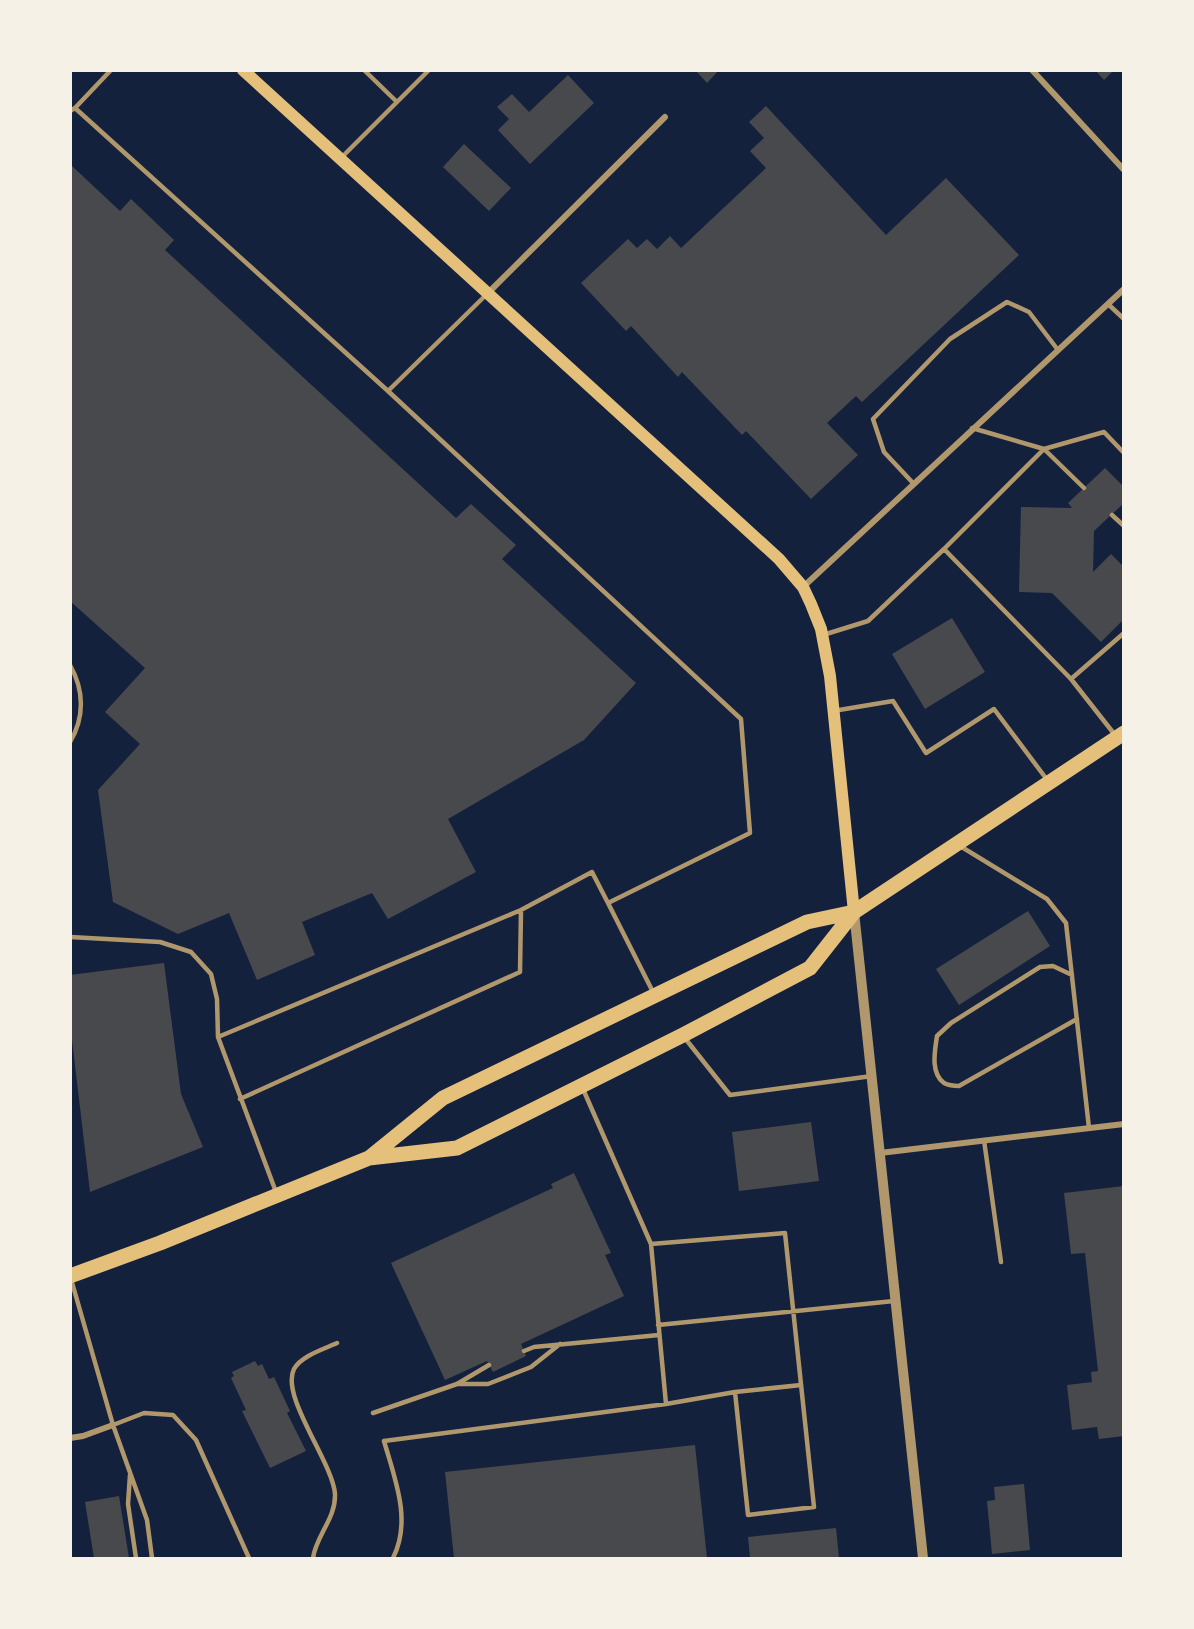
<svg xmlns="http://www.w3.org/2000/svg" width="1194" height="1629" font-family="Cabin,sans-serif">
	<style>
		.building { fill: #48494c }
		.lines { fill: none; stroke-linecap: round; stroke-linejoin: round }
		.service { stroke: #b1986c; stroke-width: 4.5 }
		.minor { stroke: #b1986c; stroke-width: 6 }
		.tertiary { stroke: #b1986c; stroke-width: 10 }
		.secondary { stroke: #e5c07b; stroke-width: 12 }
		.primary { stroke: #e5c07b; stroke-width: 15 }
	</style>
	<rect width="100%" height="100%" fill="#14213d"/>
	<path class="building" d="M695,70H719L707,83Z
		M1095,70H1114L1104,80Z
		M568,75L594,103L530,164L498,130L509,119L497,107L512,94L529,112Z
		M766,106L886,235L946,178L1019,255L862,402L856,396L827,423L858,455L811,499L746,431L742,435L682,372L678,377L631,326L626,331L581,283L628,239L637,248L647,239L657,249L670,236L681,248L766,168L750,151L764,138L749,122Z
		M464,144L511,188L489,211L443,167Z
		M72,166L120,211L131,199L174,240L165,250L456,518L471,504L516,545L502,559L636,683L584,740L448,819L476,872L388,919L372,893L302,922L315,955L257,980L229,913L178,934L113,902L98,790L140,744L105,712L145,668L70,601Z
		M1105,468L1124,487V503L1094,531L1093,572L1111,554L1124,567V619L1101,642L1052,593L1019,592L1021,507L1072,508L1068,503Z
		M952,618L985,672L925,709L892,654Z
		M1028,911L1050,946L959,1005L936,969Z
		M164,963L181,1094L203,1147L90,1192L70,1023V975Z
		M811,1122L819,1181L739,1191L732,1132Z
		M574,1173L611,1253L605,1255L624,1296L521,1344L526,1356L493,1372L487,1361L445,1380L391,1263L553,1188L551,1184Z
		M1124,1186V1436L1099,1439L1097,1427L1072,1430L1067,1385L1092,1382L1091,1372L1098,1371L1085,1253L1071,1254L1064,1193Z
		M255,1361L258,1366L262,1364L269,1379L274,1377L290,1411L287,1413L306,1451L270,1468L242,1411L246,1410L231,1378L234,1376L232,1372Z
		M695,1445L707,1558H454L445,1472Z
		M1024,1484L1030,1550L992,1554L987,1501L995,1500L994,1487Z
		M119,1496L129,1558H94L85,1502Z
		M836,1528L839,1558H750L748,1537Z"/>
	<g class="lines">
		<path class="service" d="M364,70L397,102
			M75,108L388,391
			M70,111L75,108L111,70
			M342,157L429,70
			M487,294L388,391L741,719L750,833L608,903L654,994
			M1108,304L1124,319
			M972,428L1044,449L1084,488
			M913,483L884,452L873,419L950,339L1007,302L1029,312L1058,350
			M1112,515L1124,526
			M944,549L1071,679L1115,735
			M823,635L868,621L944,549L1044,449L1104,432L1124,453
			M70,665C84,690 85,717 70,742
			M1071,679L1124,633
			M833,711L893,701L926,753L994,709L1048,781
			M960,846L1047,899L1066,923L1089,1128
			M70,937L160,942L191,952L211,974L217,999L218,1037L276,1192
			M1072,975L1053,966L1040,967L951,1023L937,1036C935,1050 930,1073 944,1083C948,1085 955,1086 959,1086L1077,1019
			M218,1037L521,910L592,872L608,903
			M684,1037L730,1095L872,1076
			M583,1089L651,1244L666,1404
			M240,1099L520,972L521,910
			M984,1140L1001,1262
			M651,1244L785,1233L814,1507L748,1515L735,1392
			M71,1279L113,1425L147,1520L152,1558
			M658,1325L894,1301
			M524,1351L534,1347L659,1335
			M457,1384H488L531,1367L560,1344
			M373,1413L457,1384L489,1365
			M113,1425L144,1413L173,1415L196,1440L249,1558
			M130,1475L128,1504L136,1558
			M313,1558C316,1536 336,1518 335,1494C333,1463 280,1396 294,1369C301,1356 324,1349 337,1343
			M393,1558C412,1521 395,1479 384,1441L666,1404L735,1392L801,1385"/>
		<path class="minor" d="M1032,70L1124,170
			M487,294L665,117
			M803,587L1124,289
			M880,1153L1124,1124
			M70,1438L83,1436L113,1425"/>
		<path class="tertiary" d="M854,912L923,1558"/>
		<path class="secondary" d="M243,70L779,559L803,587L811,604L821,629L830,676L854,912"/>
		<path class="primary" d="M369,1158L443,1098L807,922L854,912
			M70,1276L160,1243L369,1158L457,1148L683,1035L810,968L854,912L1124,733"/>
	</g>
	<rect width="1194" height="1629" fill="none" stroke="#f6f1e7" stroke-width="144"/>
</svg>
